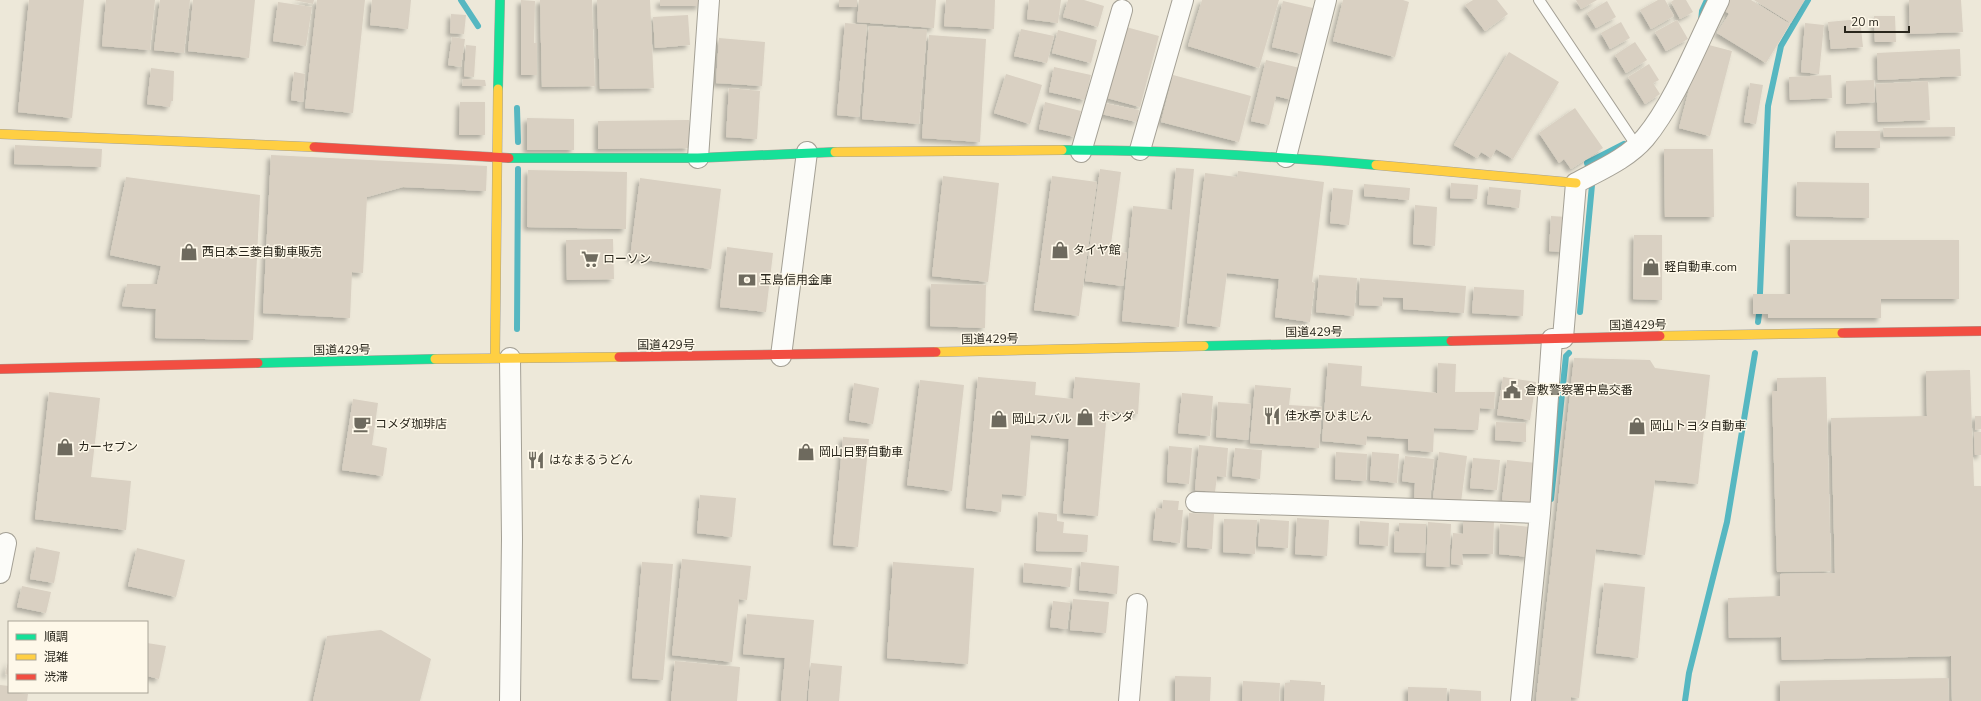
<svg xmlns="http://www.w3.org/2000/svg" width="1981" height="701" font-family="'Nunito Sans','Noto Sans JP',sans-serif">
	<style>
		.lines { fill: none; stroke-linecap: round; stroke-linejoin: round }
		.stream { stroke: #56b7c1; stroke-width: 6 }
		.building { fill: #d9d0c2; filter: url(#shadow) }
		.lane-casing { stroke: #a4a095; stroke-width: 12 }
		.street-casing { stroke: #a4a095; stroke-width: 22 }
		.fast-casing { stroke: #a4a095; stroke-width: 10 }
		.slow-casing { stroke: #a4a095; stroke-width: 10 }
		.jam-casing { stroke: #a4a095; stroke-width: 10 }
		.lane { stroke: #fcfcf9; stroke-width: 10 }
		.street { stroke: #fcfcf9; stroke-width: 20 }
		.fast { stroke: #16e098; stroke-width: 9 }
		.slow { stroke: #ffcf43; stroke-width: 9 }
		.jam { stroke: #f24e42; stroke-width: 9 }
		.labels { text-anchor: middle; stroke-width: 3; stroke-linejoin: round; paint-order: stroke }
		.poi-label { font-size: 12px; fill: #29261c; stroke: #fef8e9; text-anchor: start }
		.street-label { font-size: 12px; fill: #29261c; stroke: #fef8e9 }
	</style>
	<defs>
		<filter id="shadow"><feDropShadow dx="-3.5" dy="3.5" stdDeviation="2" flood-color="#0004"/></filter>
	</defs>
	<rect width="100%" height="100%" fill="#ede8d9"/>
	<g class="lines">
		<path class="stream" d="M461,0L478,26
			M1701,21L1702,11L1707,0
			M517,108L518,142
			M1588,166L1587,163L1624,144
			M1760,293L1768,106L1781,46L1808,0
			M1580,312L1592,185
			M1758,322L1759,314
			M517,329L518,169
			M1551,499L1566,356L1569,353
			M1685,701L1689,673L1727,522L1755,353"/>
	</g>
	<path class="building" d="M29,0H84L72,118L18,112Z
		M106,0H155L150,50L102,46Z
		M160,0H190L184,53L154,50Z
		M193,0H255L249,58L188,51Z
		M294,0H314L313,4Z
		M317,0H365L353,113L305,108Z
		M372,0H411L408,29L370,25Z
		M521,0L535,1L534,43H537V75H521Z
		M540,0H592L595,86L542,87Z
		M597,0H650L654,88L600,89Z
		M660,0H700V6H660Z
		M839,0H857V7H839Z
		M859,0H936L934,28L857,22Z
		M946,0H995L994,29L944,26Z
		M1029,0H1061L1058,23L1027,19Z
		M1068,0H1084L1104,6L1098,27L1063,17Z
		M1202,0H1279L1259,68L1188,46Z
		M1343,0H1403L1409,2L1395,57L1333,41Z
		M1473,0H1497L1508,14L1485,31L1465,5Z
		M1576,0H1597L1581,9Z
		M1658,0H1665L1674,16L1651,29L1640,10Z
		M1674,0H1686L1693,12L1680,19L1671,2Z
		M1730,0H1751L1790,24L1766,63L1717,33L1729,14L1724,10Z
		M1754,0H1805L1791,23Z
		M1909,0H1961L1963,32L1910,34Z
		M1283,1L1313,8L1302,54L1272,47Z
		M1607,1L1616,17L1596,28L1587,13Z
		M278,2L312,7L306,46L273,41Z
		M451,14L466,15L464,34L450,33Z
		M688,15L690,45L655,48L653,17Z
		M1874,16H1895L1896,42H1875Z
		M1860,19L1863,47L1831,49L1828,22Z
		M1677,20L1688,39L1666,51L1655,32Z
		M1621,22L1630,38L1610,49L1601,33Z
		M845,23L867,25L859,117L837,115Z
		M1805,23L1824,25L1819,74L1801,72Z
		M869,26L927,30L919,124L862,119Z
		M1126,27L1159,36L1140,107L1107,98Z
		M1021,29L1054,36L1047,63L1014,56Z
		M1058,30L1097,40L1091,63L1052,53Z
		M929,35L986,39L980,142L922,138Z
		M452,37L465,39L461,67L448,65Z
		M719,38L765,42L762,86L716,83Z
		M1635,42L1647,60L1626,73L1615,55Z
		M1701,43L1732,51L1710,136L1679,128Z
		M466,45L476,46L474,77L464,76Z
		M1960,49L1961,76L1878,80L1877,53Z
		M1509,52L1559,82L1513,159L1496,149L1491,158L1481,152L1477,158L1454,145Z
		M1266,60L1300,68L1292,100L1276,96L1269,125L1251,121Z
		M1649,64L1659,80L1653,83L1660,94L1645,104L1628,77Z
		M1054,67L1091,75L1085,100L1049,92Z
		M151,68L174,71L173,101H171L170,107L147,104Z
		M294,72L305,74L303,102L291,100Z
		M1006,74L1042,85L1030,124L994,113Z
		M1173,75L1251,96L1239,142L1161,122Z
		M1831,75L1832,98L1790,100L1789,77Z
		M463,79L485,80L486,86H462Z
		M1874,80L1875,102L1846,104V81Z
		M1928,81L1930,120L1878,122L1876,84Z
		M1750,83L1763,85L1756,124L1744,122Z
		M729,88L760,91L757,139L726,137Z
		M460,102H485V135H459Z
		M1045,102L1081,111L1075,137L1039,129Z
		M1104,103L1139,110L1137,122L1101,114Z
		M1575,108L1603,148L1571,169L1564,159L1559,163L1539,133Z
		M527,118L574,119V150H527Z
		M689,120V148L598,149V121Z
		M1955,127V136L1884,137L1883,128Z
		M1836,131H1880V148H1835Z
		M15,145L102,149L101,167L14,164Z
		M1664,149H1713L1714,217H1665Z
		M271,155L487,166L486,191L403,187L367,197L363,273L352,272L350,318L263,313Z
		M1176,168L1194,169L1179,327L1122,321L1133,206L1172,210Z
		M1100,169L1121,172L1110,251L1127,253L1123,286L1085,281Z
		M528,170L627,172L626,229L527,227Z
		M1238,171L1324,182L1312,282L1315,283L1310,322L1275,317L1279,279L1227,273L1220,327L1187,323L1205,173L1237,177Z
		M943,176L999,183L988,282L932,276Z
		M1052,176L1097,182L1079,316L1034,310Z
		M126,177L260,195L253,340L155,338L156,309L122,306L127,284H157L161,266L110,255Z
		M640,178L721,189L711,269L630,258Z
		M1797,182L1869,183V218L1796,216Z
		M1451,183L1478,185L1477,199L1450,198Z
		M1364,184L1410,188L1409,200L1364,196Z
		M1489,187L1521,190L1519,208L1487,204Z
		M1333,188L1353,190L1349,225L1330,223Z
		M1415,205L1437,207L1435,246L1413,244Z
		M1551,216L1567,217L1564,252L1549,251Z
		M1634,235H1662V300L1633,299Z
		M613,239L614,279L567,280L566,240Z
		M1790,240H1959V299H1881V318H1768V314H1753V294H1790Z
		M727,247L773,253L766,312L720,307Z
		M1319,275L1357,278L1354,316L1316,312Z
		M1360,278L1466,286L1464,313L1403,309V298L1383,297L1382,306L1359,305Z
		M931,284L986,285L985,328L930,326Z
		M1474,287L1524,290L1523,316L1472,313Z
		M1574,358L1650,360L1655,368L1710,375L1698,484L1655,480L1645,555L1596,549L1579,698L1571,697V701H1536Z
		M1328,363L1362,366L1361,386L1437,393L1438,363L1456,364L1455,392H1495L1494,409L1480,408L1478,430L1434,428L1433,452L1408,450V439L1367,436L1366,445L1322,441Z
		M1970,370L1974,486H1981V701H1952L1951,656L1782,660L1781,637L1729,638L1728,598L1780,596V574L1835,573L1831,418L1927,416L1926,371Z
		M978,377L1036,382L1035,395L1073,399L1075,377L1140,383L1138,414L1107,411L1098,516L1063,513L1069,439L1031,435L1026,496L1002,494L1001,512L966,508Z
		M1503,377L1536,382L1530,420L1497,415Z
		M1826,377L1831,571L1777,572L1772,391H1777V378Z
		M920,380L964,385L952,491L907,485Z
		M854,383L879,388L873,424L849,420Z
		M1255,385L1291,388L1289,405L1322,407L1319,448L1250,443Z
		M49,392L100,398L91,477L131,481L126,530L35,519Z
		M1182,393L1213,396L1210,436L1178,433Z
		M353,399L378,403L372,445L387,448L383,476L342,470Z
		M1218,402L1251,404L1248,440L1216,437Z
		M1975,416H1981V429L1975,430Z
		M1496,422L1526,423V442L1495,440Z
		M1974,432H1981V455H1975Z
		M843,437L869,439L858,547L833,545Z
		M1199,445L1228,448L1226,477L1217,476L1215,492L1195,490Z
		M1169,446L1192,448L1189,484L1167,482Z
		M1235,448L1262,450L1260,479L1232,476Z
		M1336,452L1367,454L1366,481L1335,479Z
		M1372,452L1399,454L1397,483L1370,480Z
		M1439,452L1467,456L1461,502L1433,498Z
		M1405,456L1434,459L1430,501L1414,500L1415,483L1402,481Z
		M1473,458L1500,460L1497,490L1470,488Z
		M1507,460L1536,463L1531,504L1502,500Z
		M700,495L736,498L732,537L697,533Z
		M1163,500L1179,501L1178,510H1183L1180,543L1153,540L1156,508L1162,509Z
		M1038,512L1057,514V521L1064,522L1063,533L1088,535L1087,552L1036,551Z
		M1189,513L1214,514L1212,549L1187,547Z
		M1297,518L1329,520L1327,556L1295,554Z
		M1224,519L1257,520L1255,554L1223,552Z
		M1260,519L1289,521L1288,548L1258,546Z
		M1463,520H1494L1493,554H1462L1463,565L1451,564L1453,533L1463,534Z
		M1360,521L1389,523L1388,546L1359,544Z
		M1428,522L1451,524L1449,567L1426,566Z
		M1399,523L1426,524L1425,553L1394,552L1395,531L1399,532Z
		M1500,524L1531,527L1529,557L1499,554Z
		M36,547L60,552L54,583L30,579Z
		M137,548L185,560L176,597L128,586Z
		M682,559L751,566L747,600L739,599L732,662L672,655Z
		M642,562L673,564L663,680L632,678Z
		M893,562L974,568L968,664L887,658Z
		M1081,562L1119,566L1117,594L1079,590Z
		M1024,563L1072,568L1070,587L1023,582Z
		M1604,583L1645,587L1638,658L1596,653Z
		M22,586L51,592L46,613L17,607Z
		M1073,599L1109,602L1106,633L1070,630Z
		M1053,601L1070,603L1067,629L1050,627Z
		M747,614L814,620L806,701H781L785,658L743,654Z
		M381,630L431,659L420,701H313L327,636Z
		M147,643L166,646L159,679L147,676Z
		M9,659V675L5,674Z
		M675,661L740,667L737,701H671Z
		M811,663L842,666L839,701H808Z
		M1175,676L1211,677L1210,701H1175Z
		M1948,678L1949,701H1780V681Z
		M1290,680L1321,682V685H1325L1324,701H1284L1285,683H1290Z
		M1243,681L1280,683L1279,701H1242Z
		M0,685L9,686V692L28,694L27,701H0Z
		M1408,687L1447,688L1446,701H1408Z
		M1450,689L1481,691V701H1449Z"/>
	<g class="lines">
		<g class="lane-casing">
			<path id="lane" d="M1539,0L1636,145"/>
		</g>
		<g class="street-casing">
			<path id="street" d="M1140,150L1183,0
				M1081,152L1122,10
				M1286,157L1326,0
				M698,158L709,0
				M1563,338L1576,183C1600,170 1627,159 1645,138C1675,102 1698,42 1719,0
				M781,356L807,152
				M1196,502L1540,513
				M0,573L6,543
				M510,701L512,539L510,358
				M1129,701L1137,604
				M1521,701L1540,513L1552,339"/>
		</g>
		<g class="fast-casing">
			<path id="fast" d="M498,89L500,0
				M1062,150C1167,150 1271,156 1376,165
				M509,158H698L835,152
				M1204,346L1451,341
				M258,363L435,359"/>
		</g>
		<g class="slow-casing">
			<path id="slow" d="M0,134L314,147
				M835,152L1062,150
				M1376,165L1576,183
				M1660,336L1842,333
				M936,352L1204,346
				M495,358L498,89
				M435,359L619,357"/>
		</g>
		<g class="jam-casing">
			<path id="jam" d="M314,147L509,158
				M1842,333L1981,331
				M1451,341L1660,336
				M619,357L936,352
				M0,369L258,363"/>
		</g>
		<use href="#lane" class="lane"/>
		<use href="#street" class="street"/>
		<use href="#fast" class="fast"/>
		<use href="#slow" class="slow"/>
		<use href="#jam" class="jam"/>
	</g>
	<defs>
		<g id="shop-bare" transform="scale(1.38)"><path d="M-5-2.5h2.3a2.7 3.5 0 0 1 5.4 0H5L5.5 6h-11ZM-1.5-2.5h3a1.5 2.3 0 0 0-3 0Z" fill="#6e6a5e" stroke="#fef8e9" stroke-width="2.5" paint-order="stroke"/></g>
		<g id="supermarket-bare" transform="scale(1.38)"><path d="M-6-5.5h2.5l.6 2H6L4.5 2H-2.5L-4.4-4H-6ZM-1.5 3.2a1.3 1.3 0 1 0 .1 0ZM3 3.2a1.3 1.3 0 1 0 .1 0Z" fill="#6e6a5e" stroke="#fef8e9" stroke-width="2.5" paint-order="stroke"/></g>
		<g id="bank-bare" transform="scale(1.38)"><path d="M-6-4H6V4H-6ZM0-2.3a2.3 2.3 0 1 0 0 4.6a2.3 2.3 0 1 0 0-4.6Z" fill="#6e6a5e" stroke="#fef8e9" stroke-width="2.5" paint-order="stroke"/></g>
		<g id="civic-bare" transform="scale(1.38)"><path d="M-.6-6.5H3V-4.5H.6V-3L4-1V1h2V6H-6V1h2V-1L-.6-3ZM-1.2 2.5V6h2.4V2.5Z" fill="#6e6a5e" stroke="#fef8e9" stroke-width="2.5" paint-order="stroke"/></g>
		<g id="restaurant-bare" transform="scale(1.38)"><path d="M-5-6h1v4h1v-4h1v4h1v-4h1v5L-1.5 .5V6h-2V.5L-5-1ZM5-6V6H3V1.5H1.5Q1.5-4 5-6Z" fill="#6e6a5e" stroke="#fef8e9" stroke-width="2.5" paint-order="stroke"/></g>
		<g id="cafe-bare" transform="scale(1.38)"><path d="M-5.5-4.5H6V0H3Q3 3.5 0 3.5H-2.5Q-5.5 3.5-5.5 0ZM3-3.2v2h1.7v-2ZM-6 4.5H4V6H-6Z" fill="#6e6a5e" stroke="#fef8e9" stroke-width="2.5" paint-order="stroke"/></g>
	</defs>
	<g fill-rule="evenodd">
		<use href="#shop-bare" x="1060" y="250"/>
		<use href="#shop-bare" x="189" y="252"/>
		<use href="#supermarket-bare" x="590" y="259"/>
		<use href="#shop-bare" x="1651" y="267"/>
		<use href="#bank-bare" x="747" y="280"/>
		<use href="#civic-bare" x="1512" y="390"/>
		<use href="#restaurant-bare" x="1272" y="416"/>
		<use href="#shop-bare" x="1085" y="417"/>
		<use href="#shop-bare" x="999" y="419"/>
		<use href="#cafe-bare" x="362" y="424"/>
		<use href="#shop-bare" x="1637" y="426"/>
		<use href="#shop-bare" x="65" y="447"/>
		<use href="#shop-bare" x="806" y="452"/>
		<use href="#restaurant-bare" x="536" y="460"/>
	</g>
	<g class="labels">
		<g class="poi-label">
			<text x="1073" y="254">タイヤ館</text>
			<text x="202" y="256">西日本三菱自動車販売</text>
			<text x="603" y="263">ローソン</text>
			<text x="1664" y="271">軽自動車.com</text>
			<text x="760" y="284">玉島信用金庫</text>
			<text x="1525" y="394">倉敷警察署中島交番</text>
			<text x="1285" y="420">佳水亭 ひまじん</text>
			<text x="1098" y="421">ホンダ</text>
			<text x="1012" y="423">岡山スバル</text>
			<text x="375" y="428">コメダ珈琲店</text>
			<text x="1650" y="430">岡山トヨタ自動車</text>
			<text x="78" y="451">カーセブン</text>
			<text x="819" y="456">岡山日野自動車</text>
			<text x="549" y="464">はなまるうどん</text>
		</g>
		<g class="street-label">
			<text transform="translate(1638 325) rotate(-1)" y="4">国道429号</text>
			<text transform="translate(1314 332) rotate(-1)" y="4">国道429号</text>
			<text transform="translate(990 339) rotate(-1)" y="4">国道429号</text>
			<text x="666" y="349">国道429号</text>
			<text transform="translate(342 350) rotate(-1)" y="4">国道429号</text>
		</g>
	</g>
	<rect x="8" y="621" width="140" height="72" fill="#fef8e9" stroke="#a9a497"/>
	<rect x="16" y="634" width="20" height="6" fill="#16e098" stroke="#a9a497"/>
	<text x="44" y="641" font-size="12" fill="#29261c">順調</text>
	<rect x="16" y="654" width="20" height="6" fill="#ffcf43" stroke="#a9a497"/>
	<text x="44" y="661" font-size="12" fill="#29261c">混雑</text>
	<rect x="16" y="674" width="20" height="6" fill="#f24e42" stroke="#a9a497"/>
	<text x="44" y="681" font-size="12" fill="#29261c">渋滞</text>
	<path d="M1845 26v6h64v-6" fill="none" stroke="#29261c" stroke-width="2"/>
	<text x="1851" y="26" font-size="12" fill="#29261c" stroke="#fef8e9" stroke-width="3" paint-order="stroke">20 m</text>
</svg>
